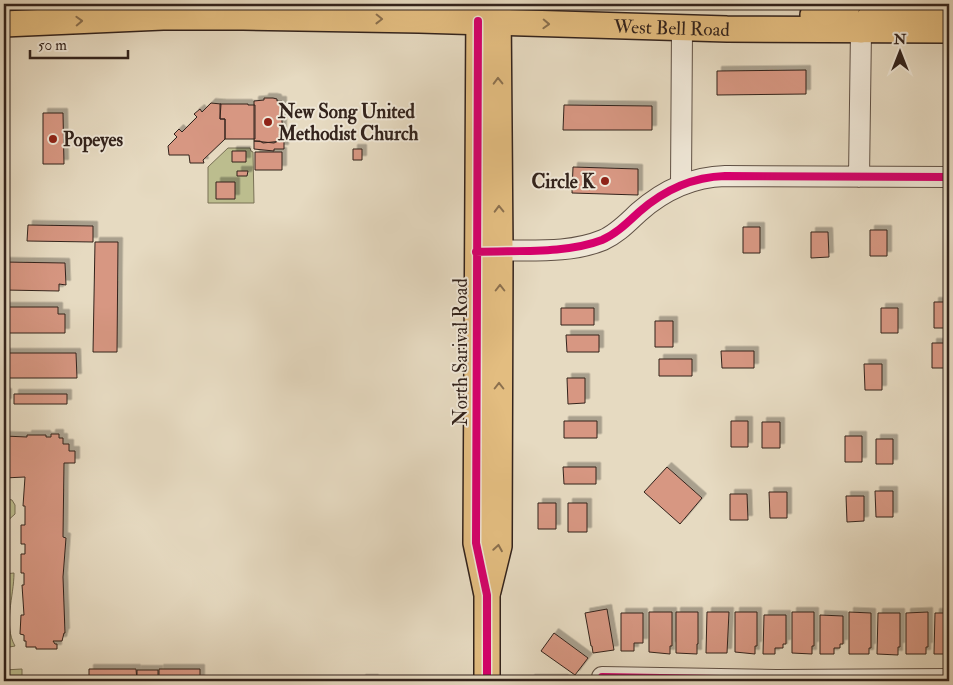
<svg xmlns="http://www.w3.org/2000/svg" width="953" height="685" font-family="'IM FELL Double Pica',serif">
	<style>
		.green { fill: #bcbd8e; stroke: #787055 }
		.building { fill: #d79782; stroke: #33231c; filter: url(#shadow) }
		.lines { fill: none; stroke-linecap: round; stroke-linejoin: round }
		.minor-casing { stroke: #605145; stroke-width: 22 }
		.major-casing { stroke: #33231c; stroke-width: 28 }
		.minor { stroke: #efe7d7; stroke-width: 20 }
		.major { stroke: #e3bd80; stroke-width: 25 }
		.cycleway-casing { stroke: #efe7d7; stroke-width: 11 }
		.cycleway { stroke: #d6006c; stroke-width: 8 }
		.oneway { stroke: #8b704e }
		.poi-dot { fill: #8f2418; stroke: #efe7d7; stroke-width: 2 }
		.labels { text-anchor: middle; stroke-width: 4; stroke-linejoin: round; paint-order: stroke }
		.street-label { font-size: 19px; fill: #33231c; stroke: #efe7d7 }
		.poi-label { font-size: 19px; font-weight: bold; fill: #33231c; stroke: #efe7d7; text-anchor: start }
	</style>
	<defs>
		<filter id="shadow"><feDropShadow dx="4.5" dy="-4.5" stdDeviation="0" flood-color="#0004"/></filter>
	</defs>
	<rect width="100%" height="100%" fill="#e6dac1"/>
	<filter id="stains"><feTurbulence type="fractalNoise" baseFrequency=".004" numOctaves="4"/><feColorMatrix values="0 0 0 0 .2 0 0 0 0 .09 0 0 0 0 .02 0 0 0 .5 -.17"/></filter>
	<radialGradient id="worn" r=".72"><stop offset=".6" stop-color="#630" stop-opacity="0"/><stop offset="1" stop-color="#630" stop-opacity=".3"/></radialGradient>
	<path class="green" d="M228,148H250L251,151L253,152L254,203H208V167Z
		M8,499L12,500L15,505V514L4,524V500Z
		M14,573C14,596 3,625 15,646L4,648V574Z
		M22,669V681H4V670Z"/>
	<path class="building" d="M806,70V94L717,95V71Z
		M264,98H273L277,99V101H282V141L263,143L260,141H254V101L264,100Z
		M211,103L221,104L220,119H225V139L203,160L204,163H190L189,155H169L168,146L177,137L174,134L179,129L182,132L197,117L194,114L200,109L202,112Z
		M220,104H248V105H255V139H225V119H220Z
		M564,105L652,106V130H563Z
		M43,113H63L64,164H43Z
		M282,139H284V149H274V151L254,149V141L274,143Z
		M353,149H362V160H353Z
		M232,151H246V162H232Z
		M255,152H282V170H255Z
		M573,167L638,169V195L572,193Z
		M237,171H248L247,176H237Z
		M216,182H235V199H216Z
		M28,225L93,226V242L27,241Z
		M743,227H760V253H743Z
		M870,230H887V256H870Z
		M811,232H828L829,257L811,258Z
		M95,242H118L117,352H93Z
		M4,262L65,263L66,285L59,284V291L4,290Z
		M934,302H949V328H934Z
		M4,307H58V314H65V333H4Z
		M561,308H594V325H561Z
		M881,308H898V333H881Z
		M655,321H673V347H655Z
		M566,335H599V352H567Z
		M932,343H949V368H932Z
		M721,351H754V368H722Z
		M4,353H76L77,378H4Z
		M659,359H692V376H659Z
		M864,364H882V390H865Z
		M567,378H585V403L568,404Z
		M4,393H7V403H4Z
		M14,394H67V404H14Z
		M564,421H597V438H564Z
		M731,421H748V447H731Z
		M762,422H780V448H762Z
		M51,434H59V438H63V444H69V451H75V463H64L63,537L66,538L63,577L65,633H64L62,641H53L55,644H57V649H36V647H26V641H24V635L20,634L21,615H24L22,585H24V573H21V554H25V544H21V525H25V506H23L25,477L4,478V436L27,437V435H46V437H51Z
		M845,436H862V462H845Z
		M876,439H893V464H876Z
		M563,467H596V484H564Z
		M667,467L702,498L680,524L644,492Z
		M875,491H893V517H876Z
		M769,492H787V518H770Z
		M730,494H747L748,520H730Z
		M846,496H864V521L847,522Z
		M538,503H556V529H538Z
		M568,503H587V532H568Z
		M607,609L614,650L593,653L592,646H591L585,613Z
		M649,612H672V646H670V654L649,652Z
		M676,612H698V644H697V654L676,653Z
		M707,612H729L727,653H706Z
		M735,612H757V646H755V654L735,652Z
		M792,612H814V646H812V654L792,653Z
		M849,612L871,613V648H869V654H849Z
		M928,612V647H926V654H906V613Z
		M621,613H643V643H634V651H621Z
		M878,613H900V647H898V655L877,654Z
		M935,613H949V654H934Z
		M764,615H786V644H783V648H775V654H763Z
		M820,615L843,616V644H840V648H834V654H820Z
		M554,633L588,658L575,675L541,651Z
		M89,669H136L137,681H89Z
		M159,669H200V681H159Z
		M137,670H158V681H137Z
		M361,679H374V681H361Z
		M530,679H564V681H572H530Z"/>
	<g class="lines">
		<g class="minor-casing">
			<path id="minor" d="M859,177L861,30
				M681,184L682,28
				M486,251C524,249 567,255 603,240C617,234 628,222 639,212C664,190 691,177 725,176L949,177
				M602,681V677L776,680L949,679"/>
		</g>
		<g class="major-casing">
			<g id="major">
				<path d="M479,5L476,543L487,595V681"/>
				<path d="M813,15H842L846,12L847,4"/>
				<path id="s1" d="M4,24L163,17H243L419,20L727,29L949,30"/>
				<path d="M861,30L873,13L933,12L949,9"/>
				<path d="M488,591L499,546L500,251L498,4"/>
			</g>
		</g>
		<use href="#minor" class="minor"/>
		<use href="#major" class="major"/>
		<g class="cycleway-casing">
			<path id="cycleway" d="M478,21L476,543L487,595V681
				M476,252C515,250 566,254 602,240C616,234 627,223 639,212C664,190 691,177 725,176L949,177
				M602,681V677L776,680L949,679"/>
		</g>
		<use href="#cycleway" class="cycleway"/>
	</g>
	<defs><path id="oneway-chevron" d="M-2-3.5L2.5 0L-2 3.5" fill="none" stroke-width="1.6" stroke-linecap="round" stroke-linejoin="round" transform="scale(1.25)"/></defs>
	<g class="oneway">
		<use href="#oneway-chevron" transform="translate(379 19) rotate(1)"/>
		<use href="#oneway-chevron" transform="translate(79 21) rotate(-2)"/>
		<use href="#oneway-chevron" transform="translate(546 24) rotate(2)"/>
		<use href="#oneway-chevron" transform="translate(498 81) rotate(-91)"/>
		<use href="#oneway-chevron" transform="translate(499 209) rotate(-91)"/>
		<use href="#oneway-chevron" transform="translate(500 288) rotate(-90)"/>
		<use href="#oneway-chevron" transform="translate(499 386) rotate(-90)"/>
		<use href="#oneway-chevron" transform="translate(498 548) rotate(-81)"/>
	</g>
	<g class="poi-dot">
		<circle cx="268" cy="122" r="5"/>
		<circle cx="53" cy="139" r="5"/>
		<circle cx="605" cy="181" r="5"/>
	</g>
	<g class="labels">
		<g class="street-label">
			<text dy="7" stroke="none"><textPath href="#s1" startOffset="668">West Bell Road</textPath></text>
			<text transform="translate(460 352) rotate(-90)" y="7">North Sarival Road</text>
		</g>
		<g class="poi-label">
			<text x="278" y="118">New Song United<tspan x="278" dy="22">Methodist Church</tspan></text>
			<text x="63" y="146">Popeyes</text>
			<text x="595" y="188" text-anchor="end">Circle K</text>
		</g>
	</g>
	<rect width="953" height="685" fill="none" stroke="#e6dac1" stroke-width="20"/>
	<rect x="5" y="5" width="943" height="675" fill="none" stroke="#33231c" stroke-width="2.5"/>
	<rect x="10" y="10" width="933" height="665" fill="none" stroke="#33231c"/>
	<g transform="translate(900 52)" stroke="#efe7d7" stroke-width="4" paint-order="stroke">
	<path d="M0-4L9 19L0 12L-9 19Z" fill="#33231c"/>
	<text y="-8" font-size="14" font-weight="bold" text-anchor="middle" fill="#33231c">N</text>
	</g>
	<path d="M30 50v8h98v-8" fill="none" stroke="#33231c" stroke-width="2.5"/>
	<text x="38" y="50" font-size="15" fill="#33231c" stroke="#efe7d7" stroke-width="4" paint-order="stroke">50 m</text>
	<rect width="100%" height="100%" filter="url(#stains)"/>
	<rect width="100%" height="100%" fill="url(#worn)"/>
</svg>
